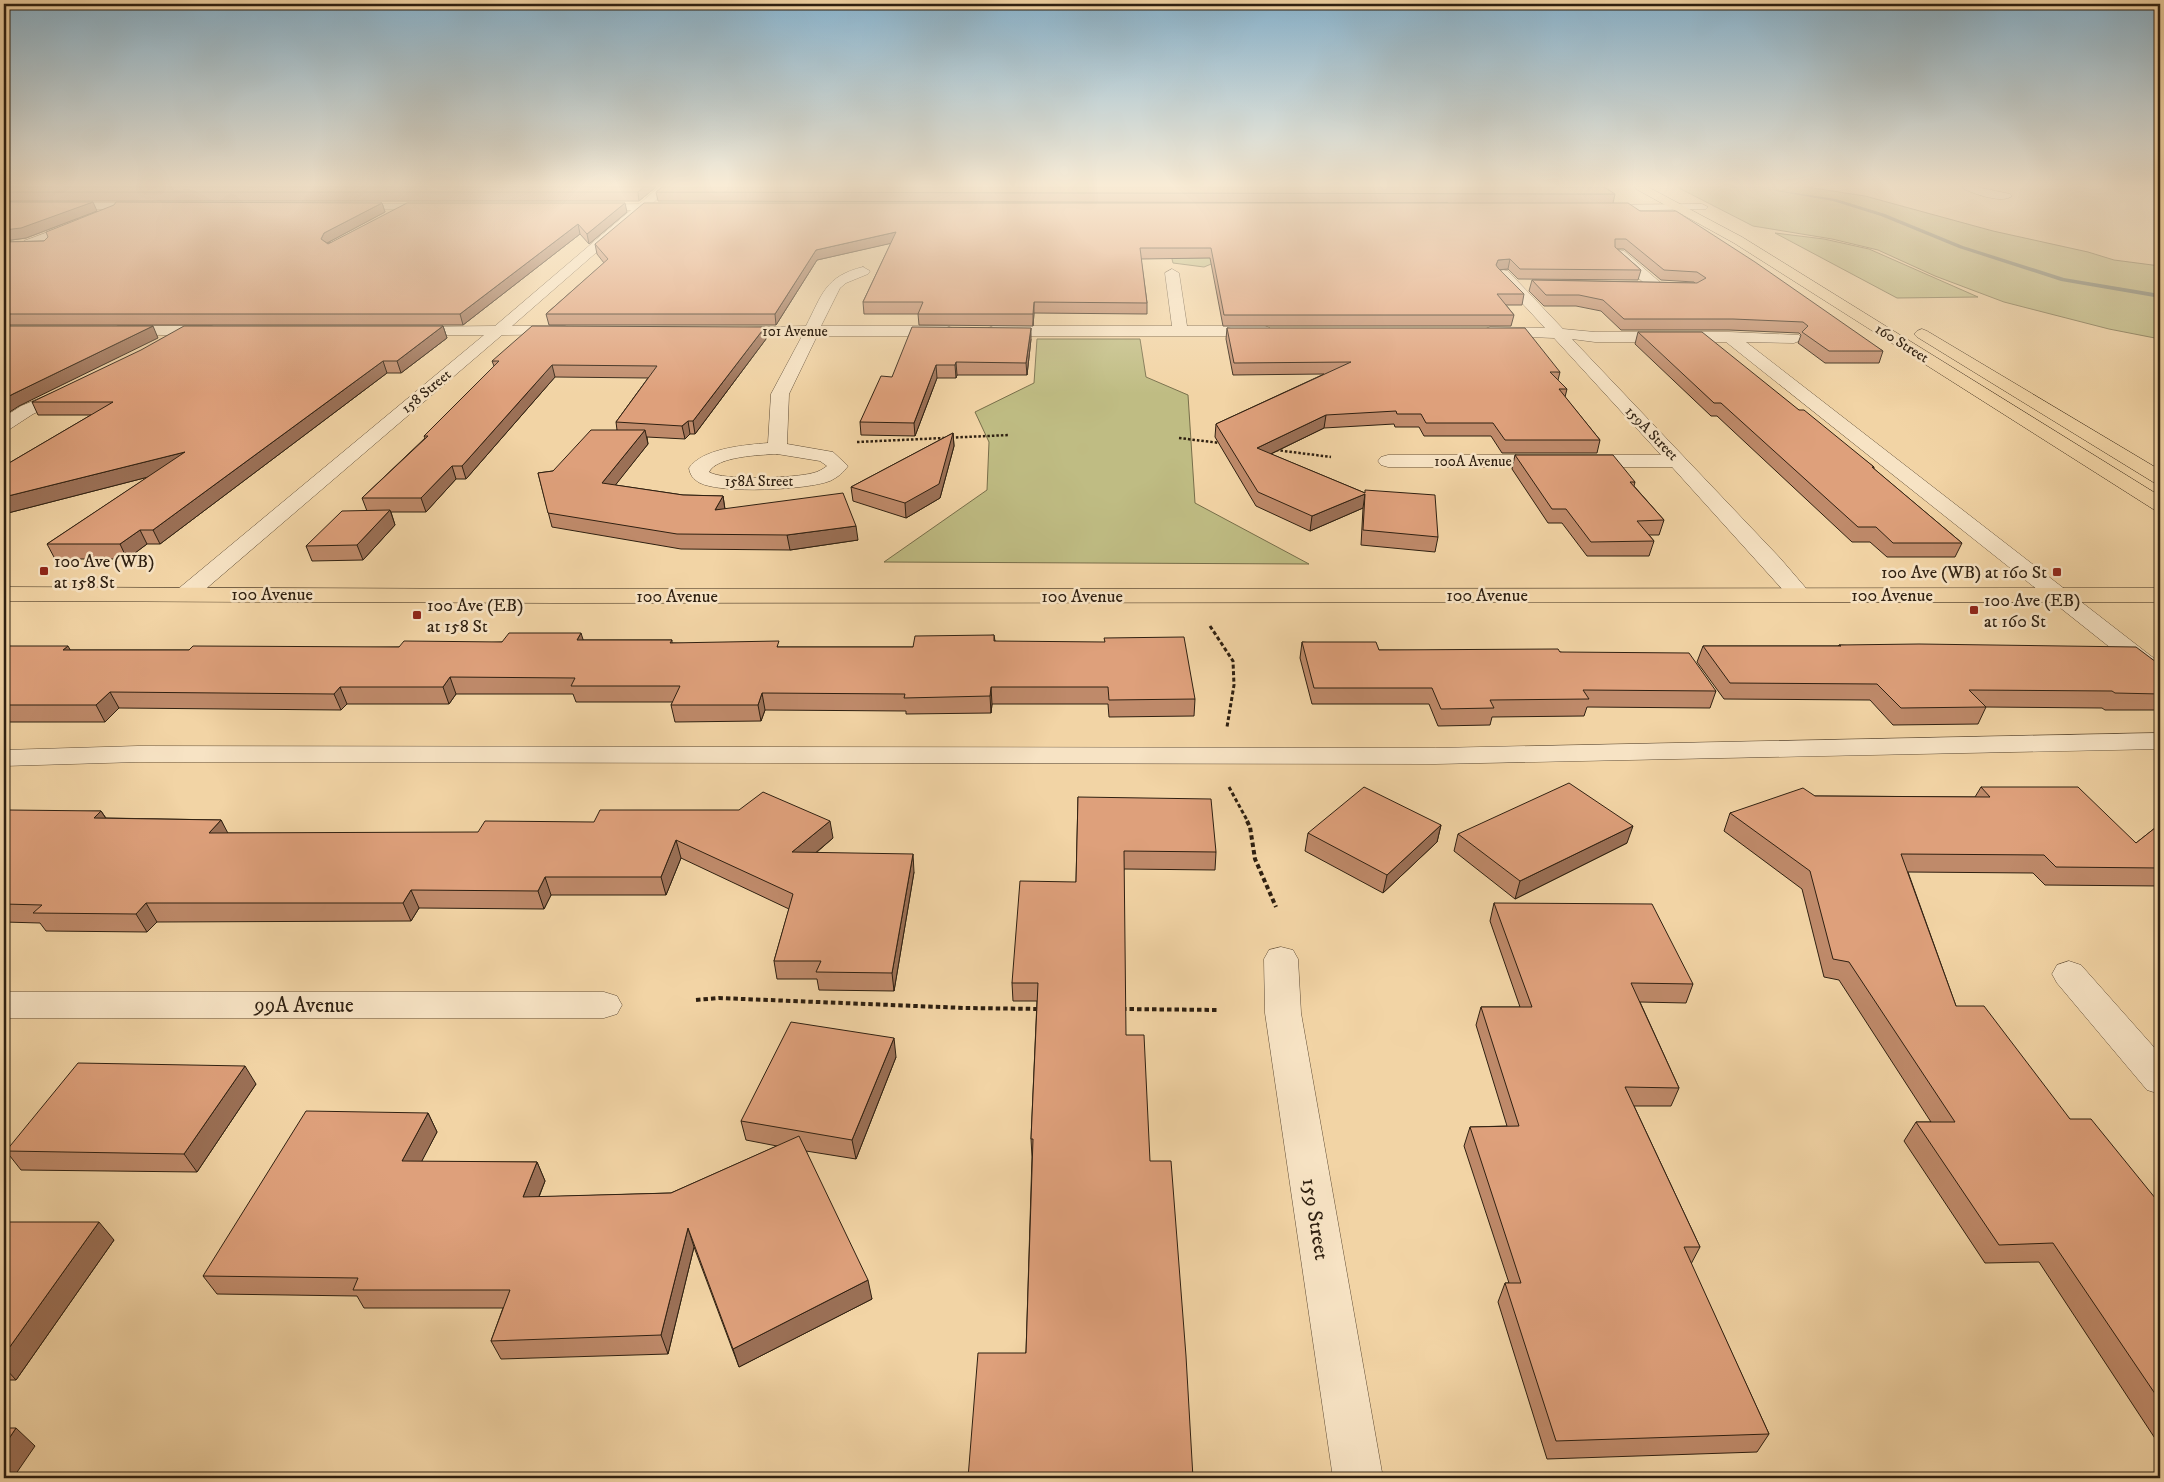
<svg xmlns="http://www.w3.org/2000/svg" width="2164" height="1482" font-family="'IM FELL DW Pica',serif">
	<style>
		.green { fill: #bfbc83; stroke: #776e4a }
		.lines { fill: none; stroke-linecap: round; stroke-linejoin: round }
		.stream { fill: #707b6e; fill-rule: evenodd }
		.minor-casing { stroke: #604d36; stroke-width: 1 }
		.major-casing { stroke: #2f2011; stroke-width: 1 }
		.path-far2 { stroke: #2f2011; stroke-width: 2.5; stroke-dasharray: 2.5 2; stroke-linecap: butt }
		.path-far1 { stroke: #2f2011; stroke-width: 3; stroke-dasharray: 4 2.5; stroke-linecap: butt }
		.path { stroke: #2f2011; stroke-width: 4; stroke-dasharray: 4.5 3; stroke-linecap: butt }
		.minor { fill: #f7e3c4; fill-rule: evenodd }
		.major { fill: #f2d4a5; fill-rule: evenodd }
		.wall { fill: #bf8a6a; stroke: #2f2011 }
		.shaded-wall { fill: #9b7056; stroke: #2f2011 }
		.building { fill: #dea07b; stroke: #2f2011 }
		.poi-dot { fill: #8f2418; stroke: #f7e3c4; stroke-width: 2 }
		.labels { text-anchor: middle; stroke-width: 5; stroke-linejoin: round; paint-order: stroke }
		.far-street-label { font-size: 15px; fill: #2f2011; stroke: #f7e3c4 }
		.poi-label { font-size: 18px; fill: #2f2011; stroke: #f7e3c4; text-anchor: start }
		.street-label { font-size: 18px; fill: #2f2011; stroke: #f7e3c4 }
		.near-street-label { font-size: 21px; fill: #2f2011; stroke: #f7e3c4 }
	</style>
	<rect width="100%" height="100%" fill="#f2d4a5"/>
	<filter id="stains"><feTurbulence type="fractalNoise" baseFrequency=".004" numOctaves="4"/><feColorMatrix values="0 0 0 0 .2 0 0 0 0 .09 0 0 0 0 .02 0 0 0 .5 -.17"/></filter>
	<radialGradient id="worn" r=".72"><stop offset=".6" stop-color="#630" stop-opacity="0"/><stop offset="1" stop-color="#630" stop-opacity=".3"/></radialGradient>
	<path class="green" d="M1677,187H1806L1865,196L1993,231L2088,252L2114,260L2160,266V339L2109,329L2004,302L1935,276L1878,250L1832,239L1753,226Z
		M1775,233L1824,239L1869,249L1978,297L1897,298Z
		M1168,243H1262L1204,267L1173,263Z
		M1037,339H1140L1146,377L1188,395L1195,503L1309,564L884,562L987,490L989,442L975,412L1034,383Z"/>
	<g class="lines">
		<path class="stream" d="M1755,187L1836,199L1885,214L1963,246L2064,278L2160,294V298L2061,281L1959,248L1881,216L1833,201Z"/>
		<g class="minor-casing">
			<path id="minor" d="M659,187H670L652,204L679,205L681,207L679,209L645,210L512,326H565L570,328L573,331L570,334L502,335L194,599L186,601L178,599L174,594L178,589L484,335H408L403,333L400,330L403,327L495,326L631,210H588L582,207L584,205L639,204Z
				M1963,187H1977L2010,194L2012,196C2003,204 1974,194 1964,189Z
				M4,203H150L156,206L150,209H4Z
				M346,204H435L441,207L435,210L342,209L340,207Z
				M1702,204L1708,207L1706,209L1598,211L1592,208L1598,205Z
				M83,219L89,223L87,226L32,247L28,248L22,244L24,241Z
				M1619,250L1624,251L1661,283L1663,286L1661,289H1619L1617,286L1619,283L1643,282L1614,257L1613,254L1614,251Z
				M863,267L870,271L868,274L846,283L840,288L821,326H947L952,328L955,331L952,334L947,336H817L789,394L787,444L833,452L848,466C843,473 838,477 830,481C807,490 722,494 700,483C693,479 690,475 689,468C703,448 745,445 768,443L771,394L802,336H728L723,334L720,331L723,328L806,326C822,295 825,276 863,267ZM777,454L820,461L827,466C823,469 818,472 813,473C796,478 723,481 709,472C717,456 761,455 777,454Z
				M1172,269L1179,273L1187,326H1265L1270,328L1273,331L1270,334L1265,336H993L988,334L985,331L988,328L993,326H1172L1165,273Z
				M1503,270L1508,271L1563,329L1595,332H1729L1799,335L1802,338L1799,341L1794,343L1746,342L2160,663V683L2151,680L1726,342H1595L1572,339L1780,558L1811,594L1807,599L1799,601L1791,599L1672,467H1388L1381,465L1378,461L1381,457L1388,455H1661L1554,338L1485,335L1482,332L1485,329L1490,327L1545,328L1498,277L1496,274L1498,271Z
				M118,326H212L217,328L220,331L217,334L212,336L113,334L110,331L113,328Z
				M69,386L75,387L77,391L75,395L33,414L10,429L4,430V417L21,406Z
				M2160,733V749L1435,764L138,762L4,766V750L138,746L1435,748Z
				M1281,947L1293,950L1298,959L1301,1013L1383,1478H1333L1265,1013L1264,959L1269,950Z
				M2069,961L2081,965L2160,1054V1094L2147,1090L2057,983L2052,974L2057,965Z
				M4,992H604L617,996L622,1005L617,1014L604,1018H4Z"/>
		</g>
		<g class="major-casing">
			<path id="major" d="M1635,187H1648L1742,237L2160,496V511L2153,509L1734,243L1636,189Z
				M1922,329L1927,331L2160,470V484L2153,482L1917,337L1914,334L1917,331Z
				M4,587L554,589L2160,588V602L554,603L4,601Z"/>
		</g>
		<path class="path-far2" d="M1179,438L1220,443
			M857,442L1009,435
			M1276,450L1331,457"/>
		<path class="path-far1" d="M1210,626L1233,661L1234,685L1227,727
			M1229,787L1248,822"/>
		<path class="path" d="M1247,821L1250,827L1255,859L1276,907
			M696,1000L719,998L965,1008L1041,1009
			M1122,1009L1219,1010"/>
		<use href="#minor" class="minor"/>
		<use href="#major" class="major"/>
	</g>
	<path class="wall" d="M4,187H656L639,201H4L97,211L26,238L4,241Z
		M656,192L1615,194L1613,203L1640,211L1883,351L1879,363H1825L1798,343L1801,335L1799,333L1729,330H1621L1601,311L1576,306H1544L1529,291L1532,280L1695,283L1694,282L1661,280L1624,249H1617L1641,270L1638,280L1518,279L1508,269L1500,270L1524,294L1522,305H1506L1514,315L1511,326H1223L1210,258L1141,259L1147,303V314L1034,313L1033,326L919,325L918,314H864L863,302L891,243L817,260L776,325H549L546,314L604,263L597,254L595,244L1448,203L658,201Z
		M382,203L385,212L327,243L627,212L589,244L580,234L463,325H4V242L44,241Z
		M443,326L447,338L401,373H387L160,544H147L127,559H55L47,544L148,477L4,514V466L91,415H38L32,402Z
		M765,327L766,339L695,434H690L685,439L647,437L648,444L615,485L683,495L723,496L725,509L858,540L790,550L681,549L552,527L538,473L553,471L617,430L616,422L648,378L555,377L466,479H456L426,512H391L395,525L363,560L312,561L306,546L367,511L362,498L425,438L424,436L494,366L492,361Z
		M1227,328L1560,372L1558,380L1567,389L1565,397L1600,440L1597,453H1502L1491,436H1424L1419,427H1395L1394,424L1324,428L1271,454L1365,493L1438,537L1435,552L1361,545L1363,508L1310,531L1256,506L1215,437L1216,424L1324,374L1233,375L1226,339Z
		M1638,332L1799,410L1874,467V469L1962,543L1955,557H1887L1870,542H1852L1717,416H1711L1635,344Z
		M1031,339L1027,375H957L956,378H937L915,436L861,435L860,422L892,377Z
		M953,433L954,446L940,498L906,518L853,501L851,487Z
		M1515,455L1635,482L1634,486L1664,520L1659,535H1649L1654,541L1649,556H1587L1562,523H1548L1512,469Z
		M994,635L995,641L1195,699L1194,716L1109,717L1108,704H992L991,713L906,714V711L765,710L761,721L675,722L671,705L673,702H576L573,694H456L449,704H347L341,710L119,708L105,722H4V646L70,650H189L399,647L502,642L583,640H672V643L779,647H913Z
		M1302,642L1379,650L1560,652L1716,691L1710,708L1587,707L1584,716L1492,717L1490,725L1438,726L1429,704H1312L1300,658Z
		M1839,645L2160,665V710H2105L2102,708L1986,707L1978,724L1893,725L1870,700L1724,699L1697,662L1703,646H1838Z
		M1981,787L2136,843L2160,824V886L2045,885L2033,873L1908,872L1956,1006L2070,1119L2160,1204V1446L2039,1262L1985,1263L1904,1141L1916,1122H1931L1839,980L1824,977L1802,889L1724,831L1730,813L1815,796L1975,797Z
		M1078,797L1216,852L1215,870L1124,869L1026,1353L1032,1157L1031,1139L1037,1001H1013L1012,983L1076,882Z
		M101,811L106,818L221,820L227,833L833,838L816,853L914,872L894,991L819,990L817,979H777L774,961L789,909L681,858L666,895H551L544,909L419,908L411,921L157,922L147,932L46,931L40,923L4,922V813Z
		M1441,825L1437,842L1383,893L1305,851L1308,833Z
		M1458,834L1627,843L1515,899L1454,851Z
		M1494,903L1693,984L1686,1003L1640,1002L1679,1088L1671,1106H1634L1700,1247L1691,1264L1769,1434L1757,1452L1547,1459L1498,1302L1505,1283H1509L1464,1146L1470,1127L1507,1126L1476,1025L1481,1007H1520L1490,921Z
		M896,1057L856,1159L806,1151L872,1299L739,1367L694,1247L668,1354L501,1359L491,1341L503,1308H364L357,1296L217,1294L203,1276L428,1113L437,1132L421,1162H537L545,1181L539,1197L671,1193L777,1146L746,1140L741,1121Z
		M256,1084L197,1172L21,1170L6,1151Z
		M4,1222L114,1240L16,1380H4Z"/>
	<path class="shaded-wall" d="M644,187H656L639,201L638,192Z
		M93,202L97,211L26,238L4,241V230Z
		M382,203L385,212L327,243L321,239L324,233Z
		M625,203L627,212L589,244L587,234Z
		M578,224L580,234L463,325L460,314Z
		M896,232L897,242L817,260L776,325L775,314L816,250Z
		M1510,259L1508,269L1496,270V265L1498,260Z
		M1034,302V313L1033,326V314Z
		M153,326L158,338L19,406L5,415L4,414V399L13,394Z
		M443,326L447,338L401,373L397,361Z
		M765,327L766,339L695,434L693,421Z
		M1031,328V339L1027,375L1026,363Z
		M383,361L387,373L160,544L153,530Z
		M956,362L957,375L956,378L955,365Z
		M552,365L555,377L466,479L462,466Z
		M936,365L937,378L915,436L914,423Z
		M1326,415L1324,428L1256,461L1257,448Z
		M688,421L690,434L685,439L682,426Z
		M645,430L648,444L606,497L602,483Z
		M953,433L954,446L940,498L906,518L905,503Z
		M185,452L191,466L4,514V497Z
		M452,466L456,479L426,512L421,498Z
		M1365,494L1363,508L1310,531L1312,516Z
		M723,496L725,510H715Z
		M390,510L395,525L363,560L357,545Z
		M856,526L858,540L790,550L787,535Z
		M140,530L147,544L127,559L120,544Z
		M581,633L586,649L577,640Z
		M68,646L77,662L63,650Z
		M450,677L456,694L449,704L443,687Z
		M340,687L347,704L341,710L334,694Z
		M991,687L992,704L991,713L990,696Z
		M110,692L119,708L105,722L96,705Z
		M762,693L765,710L761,721L758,705Z
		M101,811L112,828L94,818Z
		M221,820L230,837L209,833Z
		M830,821L833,838L795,870L792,852Z
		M1441,825L1437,842L1383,893L1387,875Z
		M1633,826L1627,843L1515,899L1520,881Z
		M676,840L681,858L666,895L661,877Z
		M913,854L914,872L894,991L892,973Z
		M545,877L551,895L544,909L538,891Z
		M411,890L419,908L411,921L403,903Z
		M146,903L157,922L147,932L136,914Z
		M894,1038L896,1057L856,1159L852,1140Z
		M245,1066L256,1084L197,1172L184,1154Z
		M428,1113L437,1132L412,1180L402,1161Z
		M537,1162L545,1181L531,1216L523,1197Z
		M99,1222L114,1240L16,1380L4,1367V1355Z
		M688,1228L694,1247L668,1354L661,1335Z
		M868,1280L872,1299L739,1367L733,1349Z
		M16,1428L35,1446L13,1478H4V1446Z"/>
	<path class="building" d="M4,187H644L638,192H4Z
		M662,187H1604L1615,194L656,192Z
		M4,202H93L21,228L4,230Z
		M116,202L382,203L324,233L321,239L328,244L407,203H625L587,234L578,224L460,314H4V242L44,241L48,237L46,232L114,205Z
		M644,203H1628L1640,211H1676L1755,262L1883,351H1829L1802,332L1808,326L1803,322L1733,319H1624L1603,300L1579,295H1546L1532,280L1697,283L1706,278L1697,272L1664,270L1626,239H1615V247L1641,270L1520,269L1510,259L1498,260L1496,265L1498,268L1524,294H1497L1514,315H1224L1211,248H1140L1147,303L1034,302L1033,314H918L923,302H863L896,232L816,250L775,314H546L608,259L595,244Z
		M4,326H153L13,394L4,399Z
		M184,326H443L397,361H383L153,530H140L120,544H47L185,452L4,497V466L113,402H32L141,350Z
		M532,326L765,327L693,421H688L682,426L616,422L657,366L552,365L462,466H452L421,498H362L428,436H424L499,361H492Z
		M912,327L1031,328L1026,363L956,362L955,365H936L914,423L860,422L881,376L892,377Z
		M1227,328H1525L1560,372H1550L1567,389H1559L1600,440H1505L1493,423H1426L1421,414H1397L1396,411L1326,415L1257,448L1365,493V490L1435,495L1438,537L1363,530L1365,494L1312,516L1258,492L1216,424L1351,362L1234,363Z
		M1638,332H1702L1799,410H1804L1874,467H1872L1962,543H1893L1876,527H1858L1721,403H1714Z
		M591,430H645L602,483L683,495L723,496L715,510L843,493L856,526L787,535L677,534L548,513L538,473L553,471Z
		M953,433L939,484L905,503L851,487Z
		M1515,455H1613L1635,482H1630L1664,520L1637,521L1654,541L1591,542L1566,509H1552Z
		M390,510L357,545L306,546L342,511Z
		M509,633H581L577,640H672L670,643L779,641L777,647H913L915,636L994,635V641L1105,642L1104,638L1184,637L1195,699L1109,700L1108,687H991L990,696L904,698L905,694L762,693L758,705H671L680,686H571L575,678L450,677L443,687H340L334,694L110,692L96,705H4V646H68L63,650H189L193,646L399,647L404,641L502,642Z
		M1302,642H1376L1379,650L1558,649L1560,652L1689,653L1716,691L1583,690L1589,699L1490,700L1494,708L1441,709L1432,688H1314Z
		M1919,644L2136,647L2160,665V694L2115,693L2112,691L1969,690L1986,707L1901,708L1877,684L1730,683L1703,646H1841L1839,645Z
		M1569,783L1633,826L1520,881L1458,834Z
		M1364,787L1441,825L1387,875L1308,833Z
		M1981,787H2078L2136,843L2160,824V868L2056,867L2044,855L1901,854L1956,1006H1984L2070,1119H2091L2160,1204V1401L2053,1243L1999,1245L1916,1122H1955L1849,962L1833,959L1810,871L1730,813L1803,788L1815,796L1990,797Z
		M763,792L830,821L792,852L913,854L892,973L816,972L821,961H774L793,894L676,840L661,877H545L538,891L411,890L403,903H146L136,914L33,913L42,905L4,904V813H6L9,810L101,811L94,818L221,820L209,833L478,832L485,821L594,822L600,810H739Z
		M1078,797L1211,799L1216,852L1124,851L1126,1035H1144L1150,1161H1171L1186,1356L1193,1478H968L978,1353H1026L1033,1139H1031L1038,983H1012L1020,881L1076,882Z
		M1494,903L1652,904L1693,984L1631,983L1679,1088L1625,1087L1700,1247H1684L1769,1434L1556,1441L1505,1283H1521L1470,1127L1519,1126L1481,1007H1532Z
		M791,1022L894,1038L852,1140L741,1121Z
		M78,1063L245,1066L184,1154L6,1151Z
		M306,1111L428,1113L402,1161L537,1162L523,1197L671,1193L799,1136L868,1280L733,1349L688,1228L661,1335L491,1341L510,1290H353L358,1278L203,1276Z
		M4,1222H99L4,1355Z
		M4,1428H16L4,1446Z"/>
	<linearGradient id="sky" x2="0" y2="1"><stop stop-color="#89b5d0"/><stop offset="0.47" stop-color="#f9ecd6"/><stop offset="1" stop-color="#f9ecd6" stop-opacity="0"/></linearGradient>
	<rect width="2164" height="394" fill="url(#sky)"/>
	<g class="poi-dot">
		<rect x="39" y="566" width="10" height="10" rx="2.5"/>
		<rect x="2052" y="567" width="10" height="10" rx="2.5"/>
		<rect x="1969" y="605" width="10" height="10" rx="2.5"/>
		<rect x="412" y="610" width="10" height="10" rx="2.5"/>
	</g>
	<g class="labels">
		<g class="far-street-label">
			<text x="795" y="336">101 Avenue</text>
			<text transform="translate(1902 343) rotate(32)" y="5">160 Street</text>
			<text transform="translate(426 391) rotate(-40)" y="5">158 Street</text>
			<text transform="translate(1652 433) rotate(46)" y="5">159A Street</text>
			<text x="1473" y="466">100A Avenue</text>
			<text x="759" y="486">158A Street</text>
		</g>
		<g class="poi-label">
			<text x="54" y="567">100 Ave (WB)<tspan x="54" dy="21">at 158 St</tspan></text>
			<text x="2047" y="578" text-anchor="end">100 Ave (WB) at 160 St</text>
			<text x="1984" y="606">100 Ave (EB)<tspan x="1984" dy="21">at 160 St</tspan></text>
			<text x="427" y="611">100 Ave (EB)<tspan x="427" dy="21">at 158 St</tspan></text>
		</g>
		<g class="street-label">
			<text x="272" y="600">100 Avenue</text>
			<text x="1487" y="601">100 Avenue</text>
			<text x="1892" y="601">100 Avenue</text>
			<text x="677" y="602">100 Avenue</text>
			<text x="1082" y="602">100 Avenue</text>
		</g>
		<g class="near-street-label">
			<text x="304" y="1012">99A Avenue</text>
			<text transform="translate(1316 1219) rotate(81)" y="7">159 Street</text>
		</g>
	</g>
	<rect width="2164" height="1482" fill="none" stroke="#f2d4a5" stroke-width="20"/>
	<rect x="5" y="5" width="2154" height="1472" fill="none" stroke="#2f2011" stroke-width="2.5"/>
	<rect x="10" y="10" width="2144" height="1462" fill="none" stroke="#2f2011"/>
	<rect width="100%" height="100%" filter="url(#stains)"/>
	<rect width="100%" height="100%" fill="url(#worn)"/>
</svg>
